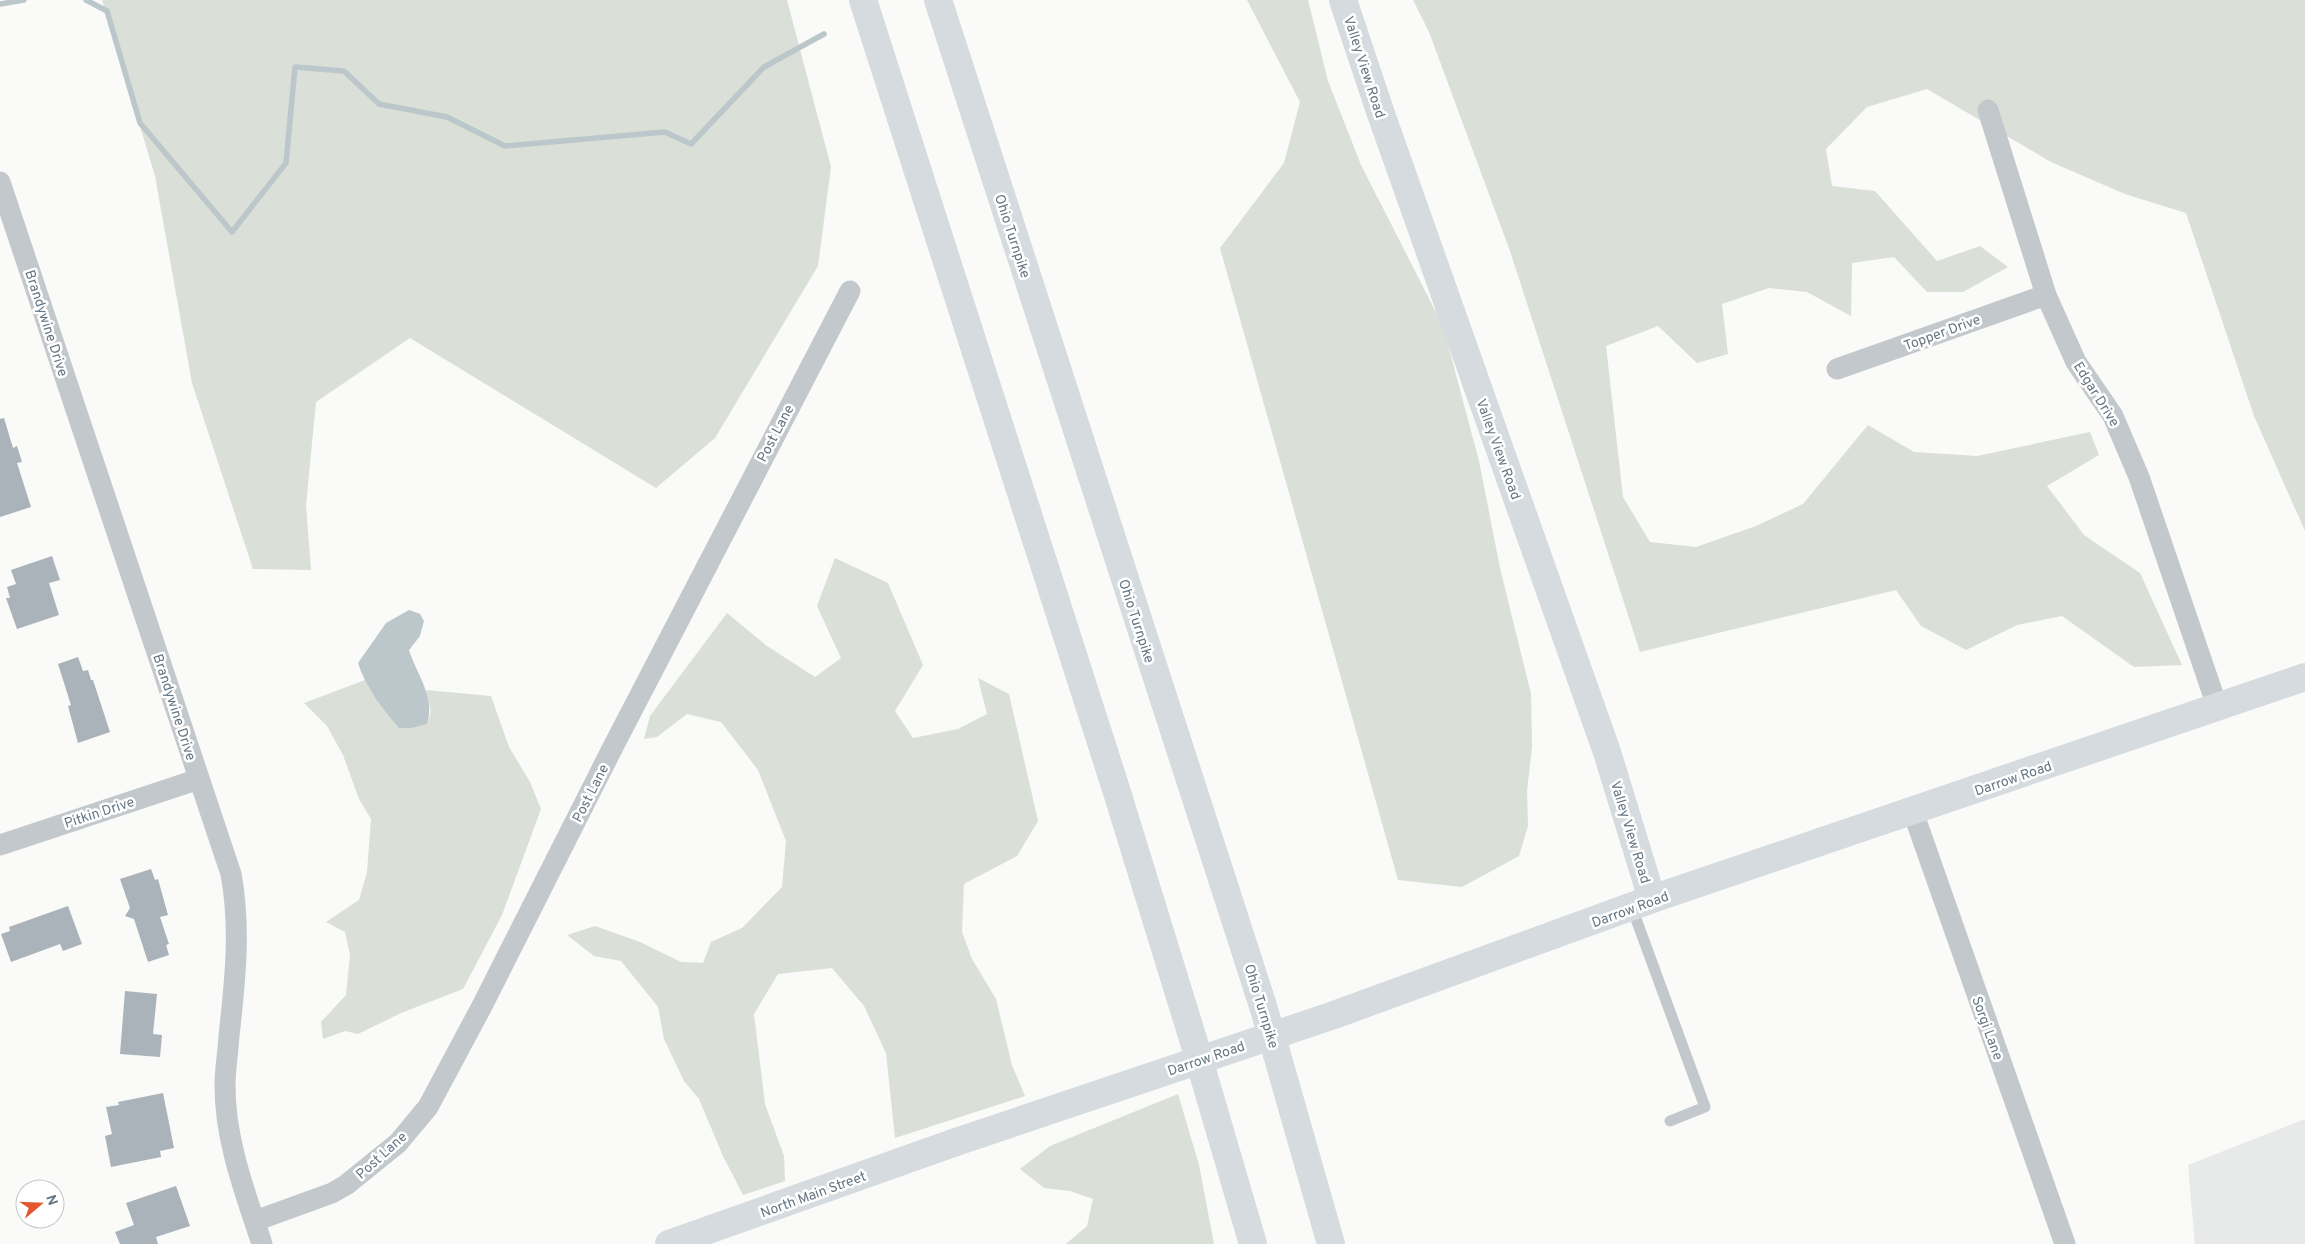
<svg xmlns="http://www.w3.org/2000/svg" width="2305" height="1244" font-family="Overpass,sans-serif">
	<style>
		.built { fill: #e8e9e9 }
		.green { fill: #dadfd7 }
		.water { fill: #bbc7cb }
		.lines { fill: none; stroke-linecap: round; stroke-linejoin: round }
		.stream { stroke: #bbc7cb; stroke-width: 5.5 }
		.building { fill: #aab3b9 }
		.lane { stroke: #c3c8cc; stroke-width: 11 }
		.street { stroke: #c3c8cc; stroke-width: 21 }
		.secondary { stroke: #d6dbdf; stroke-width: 28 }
		.primary { stroke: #d6dbdf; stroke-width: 28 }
		.highway { stroke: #d6dbdf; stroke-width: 28 }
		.labels { text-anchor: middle; stroke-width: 5; stroke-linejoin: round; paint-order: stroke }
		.street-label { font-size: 14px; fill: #657683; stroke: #fff }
	</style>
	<rect width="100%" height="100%" fill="#fafaf8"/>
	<path class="built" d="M2305,1119V1244H2195L2188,1165Z"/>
	<path class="green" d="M102,0H787L831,167L818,266L715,438L656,488L410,338L316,402L306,505L311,570L253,569L192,383L155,176Z
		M1247,0H1308L1328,81L1361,165L1443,326L1479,461L1500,568L1531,694L1532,747L1527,791L1528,826L1519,856L1462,887L1398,880L1220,248L1284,163L1300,102Z
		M1413,0H2305V531L2254,416L2186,213L2125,194L2051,162L1927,89L1867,107L1826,149L1832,186L1875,191L1937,261L1980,246L2008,267L1963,292H1927L1894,257L1852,263L1851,316L1807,292L1769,288L1722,304L1728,354L1697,363L1658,326L1606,346L1623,497L1650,542L1696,547L1756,526L1803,504L1868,425L1914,452L1977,456L2090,432L2099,455L2047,486L2084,535L2140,573L2182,665L2134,667L2062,616L2017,625L1966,650L1921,626L1896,590L1640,652L1510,251L1429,32Z
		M835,558L888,583L923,665L895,711L913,738L958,729L987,714L978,678L1009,694L1038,821L1017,856L964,884L962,932L972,959L996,999L1012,1065L1025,1096L895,1138L886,1053L864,1006L832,968L778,974L754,1014L765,1104L784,1156L785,1181L743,1195L723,1156L699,1099L684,1081L664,1039L658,1007L621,961L594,956L567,935L595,926L640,942L681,962L703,963L711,942L742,928L782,887L786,841L758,770L721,722L687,714L657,737L644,739L650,716L727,613L767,646L815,677L841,658L817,606Z
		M365,680L372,693L412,728L427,724L431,712L426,690L491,696L509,747L530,782L541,809L502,915L463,989L401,1013L358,1034L345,1031L323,1039L321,1022L346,995L350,955L345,932L326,922L359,900L367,872L371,819L359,799L343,755L327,726L304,703Z
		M1178,1094L1199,1165L1214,1244H1066L1087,1226L1093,1199L1070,1191L1044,1188L1020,1169L1050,1146Z"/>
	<path class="water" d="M409,610L420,614L424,621L420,636L409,650C417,675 436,698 427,724L412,728H399C382,708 366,688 358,663L386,623Z"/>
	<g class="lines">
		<path class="stream" d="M86,0L107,11L140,123L232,232L286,163L295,67L344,71L379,104L447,117L505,146L665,132L691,144L764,67L824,34
			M0,4L24,0"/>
	</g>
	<path class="building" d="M4,418L13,448L17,446L22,462L17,463L31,507L0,517V419Z
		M52,556L60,580L49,583L59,615L17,629L6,598H10L7,587L16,584L11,570Z
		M78,657L83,671L88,670L91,680H93L110,732L78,743L68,706L71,705L58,664Z
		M151,869L155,880L158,879L168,915L160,917L169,944L166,945L169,955L148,962L134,919L125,916L130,908L120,879Z
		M68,906L82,944L63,951L60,944L11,962L1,934L10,931L9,927Z
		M125,991L157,994L153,1034L162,1035L160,1057L120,1054Z
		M163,1093L174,1148L160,1151L161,1157L111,1167L105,1136L112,1134L106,1107L119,1105L118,1102Z
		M176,1186L190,1226L156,1237L158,1244H120L115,1232L134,1225L126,1203Z"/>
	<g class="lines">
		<path class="lane" d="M1632,908L1705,1107L1670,1121"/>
		<path class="street" d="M1988,110L2046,295L2076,362L2113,416L2139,477L2217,706
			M0,182L231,874C241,928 235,982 229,1036C228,1053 225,1069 225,1086C225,1141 245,1192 262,1244
			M1837,369L2046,295
			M1913,812L2065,1244
			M0,845L199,779
			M255,1221L332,1193L346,1185L398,1143L428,1107L482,1006L614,745L850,291"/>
		<path class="secondary" d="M1343,0L1381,114L1607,752L1652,899"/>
		<path class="primary" d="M669,1244L956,1142L1334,1015L1652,899L2305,677"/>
		<path class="highway" d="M863,0L1116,789L1193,1039L1253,1244
			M938,0L1264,1009L1331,1244"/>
	</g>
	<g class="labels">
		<g class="street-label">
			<text transform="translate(1365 67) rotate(72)" y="5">Valley View Road</text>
			<text transform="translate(1013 236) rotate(72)" y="5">Ohio Turnpike</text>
			<text transform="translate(47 323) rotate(72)" y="5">Brandywine Drive</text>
			<text transform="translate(1942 332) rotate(-20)" y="5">Topper Drive</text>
			<text transform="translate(2097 394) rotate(58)" y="5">Edgar Drive</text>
			<text transform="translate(775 433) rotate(-62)" y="5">Post Lane</text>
			<text transform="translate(1499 449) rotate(70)" y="5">Valley View Road</text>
			<text transform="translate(1137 621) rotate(72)" y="5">Ohio Turnpike</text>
			<text transform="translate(175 707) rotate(72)" y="5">Brandywine Drive</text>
			<text transform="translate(2013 778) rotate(-19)" y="5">Darrow Road</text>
			<text transform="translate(590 793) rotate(-63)" y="5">Post Lane</text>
			<text transform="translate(99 812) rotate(-18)" y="5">Pitkin Drive</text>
			<text transform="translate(1631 832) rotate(73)" y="5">Valley View Road</text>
			<text transform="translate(1630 909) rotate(-20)" y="5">Darrow Road</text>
			<text transform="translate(1262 1006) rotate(73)" y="5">Ohio Turnpike</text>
			<text transform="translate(1988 1028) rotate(70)" y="5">Sorgi Lane</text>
			<text transform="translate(1206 1058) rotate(-19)" y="5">Darrow Road</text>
			<text transform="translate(381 1155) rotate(-42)" y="5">Post Lane</text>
			<text transform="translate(813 1194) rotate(-20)" y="5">North Main Street</text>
		</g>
	</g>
	<g transform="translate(40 1204) rotate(71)"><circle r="24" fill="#ffffff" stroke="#c1c8cd"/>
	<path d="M0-4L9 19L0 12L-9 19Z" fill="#e4572e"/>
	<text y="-8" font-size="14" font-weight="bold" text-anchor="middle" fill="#657683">N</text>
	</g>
</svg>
